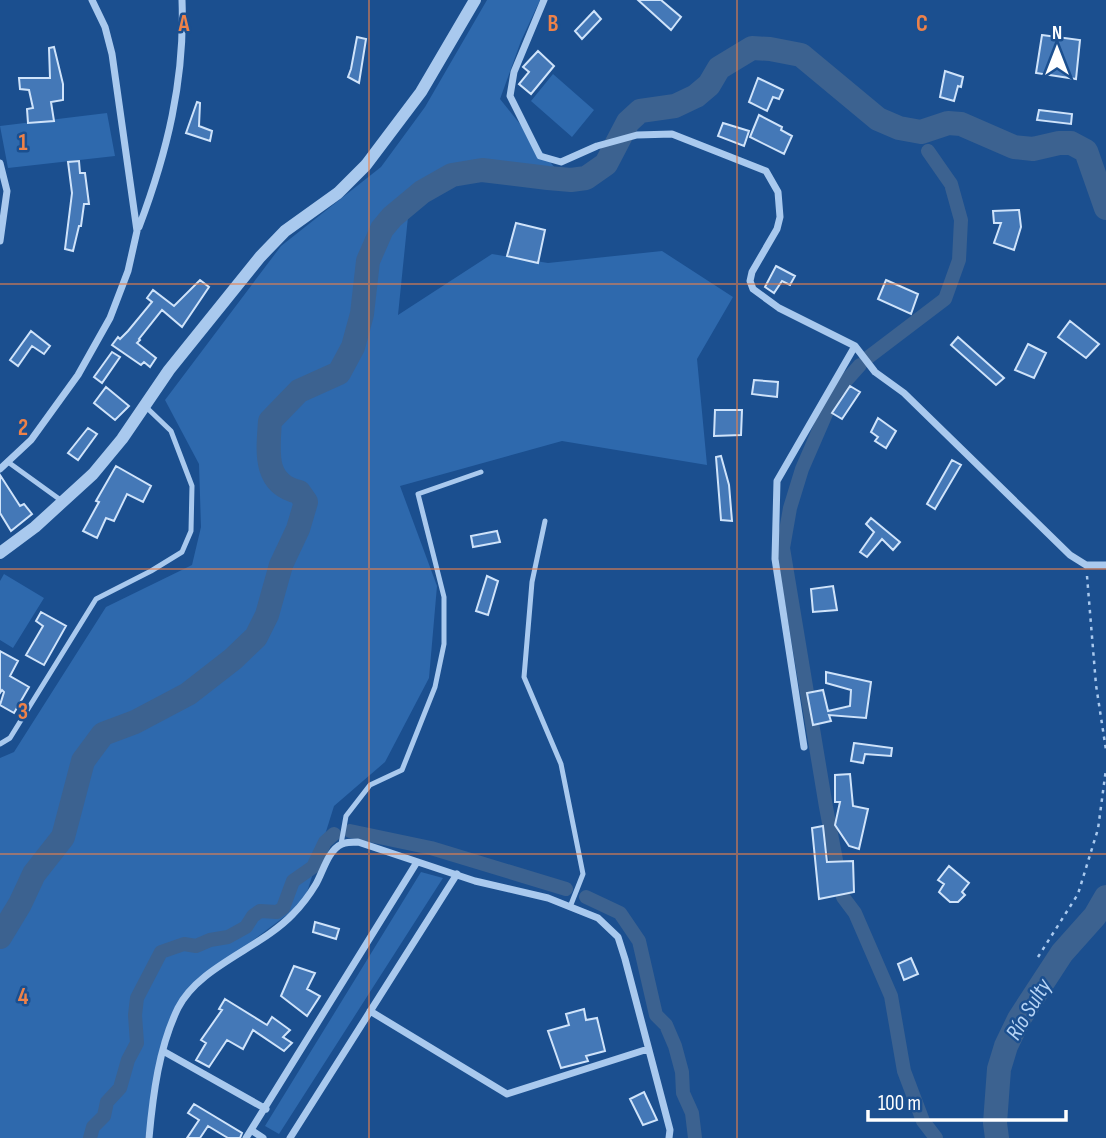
<svg xmlns="http://www.w3.org/2000/svg" width="1106" height="1138" font-family="'Sofia Sans Condensed',sans-serif">
	<style>
		.green { fill: #2e69ad }
		.lines { fill: none; stroke-linecap: round; stroke-linejoin: round }
		.canal { stroke: #3c6290; stroke-width: 14 }
		.river { stroke: #3c6290; stroke-width: 24 }
		.building { fill: #4478b7; stroke: #cfe3fa; stroke-width: 2 }
		.path { stroke: #a9c9ee; stroke-width: 2.5; stroke-dasharray: 3.5 5; stroke-linecap: butt }
		.service { stroke: #a9c9ee; stroke-width: 5 }
		.minor { stroke: #a9c9ee; stroke-width: 7 }
		.tertiary { stroke: #a9c9ee; stroke-width: 12 }
		.grid { fill: none; stroke: #ee8249; stroke-width: 2; stroke-opacity: 0.55 }
		.labels { text-anchor: middle; stroke-width: 5; stroke-linejoin: round; paint-order: stroke }
		.water-label { font-size: 23px; font-style: italic; fill: #b5d3f5; stroke: #1b4f8f }
		.grid-label { font-size: 23px; text-anchor: middle; font-weight: bold; fill: #ee8249; stroke: #1b4f8f; stroke-width: 5; stroke-linejoin: round; paint-order: stroke }
	</style>
	<rect width="100%" height="100%" fill="#1b4f8f"/>
	<path class="green" d="M487,0H540L521,41L500,99L563,178C486,166 470,165 408,217L398,315L492,254L548,263L662,251L733,297L697,359L707,465L562,441L400,486L437,586L429,678L385,762L334,806L304,902L187,990L168,1030L145,1138H0V758L14,752L106,607L192,565L201,527L199,464L165,400L281,246L381,167L425,107Z
		M553,74L594,110L572,137L531,101Z
		M107,113L115,156L8,168L0,126Z
		M4,574L44,598L13,648L0,640V581Z
		M421,872L443,878L279,1134L265,1126Z"/>
	<g class="lines">
		<path class="canal" d="M866,359L945,299L959,260L961,220L951,184L928,151
			M860,365L835,393L802,469L790,508L783,548L826,807L843,897L855,913L891,996L904,1071L923,1121L936,1138
			M350,831L431,848L566,889
			M586,897L620,913L639,941L656,1015L666,1025L675,1046L682,1072L683,1093L692,1113L695,1138
			M90,1138L93,1127L104,1116L107,1102L120,1088L128,1060L137,1043L135,1015L137,998L161,952L184,944L196,946L210,940L228,937L246,927L253,916L260,911L277,912L283,908L293,881L313,867L325,842L334,834"/>
		<path class="river" d="M0,937L20,904L34,874L63,837L83,761L103,734L135,722L188,694L233,659L256,637L267,615L281,565L298,529L306,502L299,492C263,484 268,451 270,421L299,391L339,373L353,347L362,314L368,261L382,229L392,217L422,192L452,175L482,170L548,178L571,180L586,178L606,164L628,122L640,111L675,106L696,96L709,85L719,68L752,48L770,49L801,55L878,119L899,128L921,132L948,123L961,124L1014,147L1033,149L1059,143H1071L1086,151L1106,208
			M997,1138L995,1123L999,1069L1006,1046L1019,1019L1062,953L1095,916L1106,897"/>
	</g>
	<path class="building" d="M638,0H661L681,17L671,30Z
		M594,11L601,19L582,39L575,31Z
		M1042,35L1080,40L1076,79L1036,73Z
		M357,37L366,39L359,83L348,77L351,69Z
		M54,47L63,84V100L51,102L54,121L28,123L27,109L33,108L29,90L20,89L19,78H50L49,48Z
		M538,51L554,66L531,94L519,84L529,72L523,67Z
		M945,71L963,77L961,87L958,86L954,101L940,97Z
		M758,78L783,90L779,99L773,97L767,111L749,102Z
		M197,102L200,103L199,126L212,131L210,141L186,133Z
		M1039,110L1072,114L1071,124L1037,120Z
		M759,115L782,127L781,130L792,136L784,154L750,137Z
		M723,123L749,131L744,146L718,136Z
		M79,161L80,173H85L89,204H84L81,226H79L73,251L65,249L72,193L68,162Z
		M1019,210L1021,227L1014,250L994,243L1001,223H994L993,211Z
		M516,223L545,230L538,263L507,256Z
		M776,266L795,276L790,285L782,281L774,293L765,287Z
		M200,280L209,287L182,327L162,310L139,339L140,340L137,343L156,358L150,367L144,362L141,365L112,345L118,337L120,339L128,331L152,302L147,298L153,290L174,306Z
		M886,280L918,294L911,314L878,299Z
		M1070,321L1099,344L1086,358L1058,337Z
		M31,331L50,346L44,354L32,346L18,366L10,360Z
		M958,337L1004,378L996,385L951,345Z
		M1028,344L1046,353L1034,378L1015,370Z
		M112,352L120,357L102,383L94,377Z
		M754,380L778,382L777,397L752,394Z
		M850,386L860,392L842,419L832,413Z
		M106,387L129,406L115,420L94,403Z
		M715,410H742L741,435L714,436Z
		M878,418L896,431L886,448L875,441L878,437L871,432Z
		M88,428L97,434L78,460L68,453Z
		M721,456L729,485L732,521L721,520L716,457Z
		M952,460L961,465L935,509L927,504Z
		M116,466L151,486L143,502L127,494L114,521L106,518L97,538L83,531L99,502L96,501Z
		M0,475L20,506L24,504L32,514L11,531L0,513Z
		M871,518L900,542L893,550L882,539L867,557L860,552L874,532L866,524Z
		M497,531L500,542L473,547L471,536Z
		M487,576L498,581L488,615L476,611Z
		M833,586L837,610L813,612L811,589Z
		M41,612L66,626L44,665L26,655L43,626L36,621Z
		M0,651L18,661L10,676L29,687L14,713L0,705L4,692L2,690L0,693Z
		M826,672L871,682L866,718L829,715L831,721L813,725L807,693L823,690L828,711L850,706L851,690L826,683Z
		M854,743L892,748L891,756L865,754L863,763L851,761Z
		M850,774L853,806L868,809L859,849L849,846L835,825L840,802H835V775Z
		M823,826L827,862L853,861L854,892L819,899L812,828Z
		M949,866L969,883L962,892L965,895L958,902H950L939,892L944,884L938,880Z
		M315,922L339,929L336,939L313,932Z
		M911,958L918,974L904,980L898,964Z
		M294,966L315,973L307,989L320,996L307,1016L281,996Z
		M225,999L267,1025L272,1017L290,1030L283,1037L292,1043L284,1051L253,1030L243,1049L227,1040L209,1067L196,1060L206,1043L201,1040L222,1010L219,1009Z
		M584,1009L586,1020L597,1018L605,1051L586,1056L588,1061L561,1068L548,1031L569,1025L566,1014Z
		M644,1092L657,1120L643,1125L630,1099Z
		M194,1104L242,1133L240,1138H228L208,1126L200,1138H187L199,1120L188,1113Z"/>
	<g class="lines">
		<path class="path" d="M1087,576L1096,685L1106,750
			M1038,957L1078,894L1098,829L1106,769"/>
		<path class="service" d="M8,462L62,501
			M545,521L532,582L524,677L561,764L583,874L570,907
			M0,744L10,738L96,599L151,571L182,552L191,531L192,486L171,431L146,407
			M341,844L346,816L370,785L402,770L435,687L444,644V597L418,494L481,472"/>
		<path class="minor" d="M544,0L514,72L510,96L540,156L561,162L597,146L637,135L672,134L766,171L778,192L780,217L777,229L752,272L750,281L753,289L779,308L855,346L875,372L904,393L1070,555L1086,565H1106
			M0,163L7,191L0,241
			M139,227C167,153 185,80 182,0
			M0,469L31,440L78,375L110,318L128,271L137,231L112,54L105,27L92,0
			M804,747L775,559L777,481L855,346
			M370,1011L507,1094L648,1049
			M163,1051L266,1109
			M251,1130L263,1138
			M149,1138C153,1094 159,1047 178,1008C199,966 261,948 293,914C302,905 310,894 316,884C323,872 328,850 342,844C346,842 353,842 358,842L475,881L548,898L598,918L618,937L625,959L670,1130L669,1138
			M246,1138L417,862
			M290,1138L457,874"/>
		<path class="tertiary" d="M0,553L35,527L93,474L122,439L169,370L260,257L285,231L338,193L366,165L421,92L475,0"/>
	</g>
	<path class="grid" d="M369,0V1138M737,0V1138M0,284H1106M0,569H1106M0,854H1106"/>
	<g class="labels">
		<g class="water-label">
			<text transform="translate(1028 1009) rotate(-59)" y="8">Río Sulty</text>
		</g>
	</g>
	<g class="grid-label">
		<text x="184" y="31">A</text>
		<text x="553" y="31">B</text>
		<text x="922" y="31">C</text>
		<text x="23" y="150">1</text>
		<text x="23" y="435">2</text>
		<text x="23" y="719">3</text>
		<text x="23" y="1004">4</text>
	</g>
	<g transform="translate(1057 49)" stroke="#1b4f8f" stroke-width="5" paint-order="stroke">
	<path d="M0-5L12 26L0 18L-12 26Z" fill="#ffffff"/>
	<text y="-10" font-size="19" font-weight="bold" text-anchor="middle" fill="#ffffff">N</text>
	</g>
	<path d="M868 1110v10h198v-10" fill="none" stroke="#ffffff" stroke-width="3.5"/>
	<text x="878" y="1110" font-size="21" fill="#ffffff" stroke="#1b4f8f" stroke-width="5" paint-order="stroke">100 m</text>
</svg>
